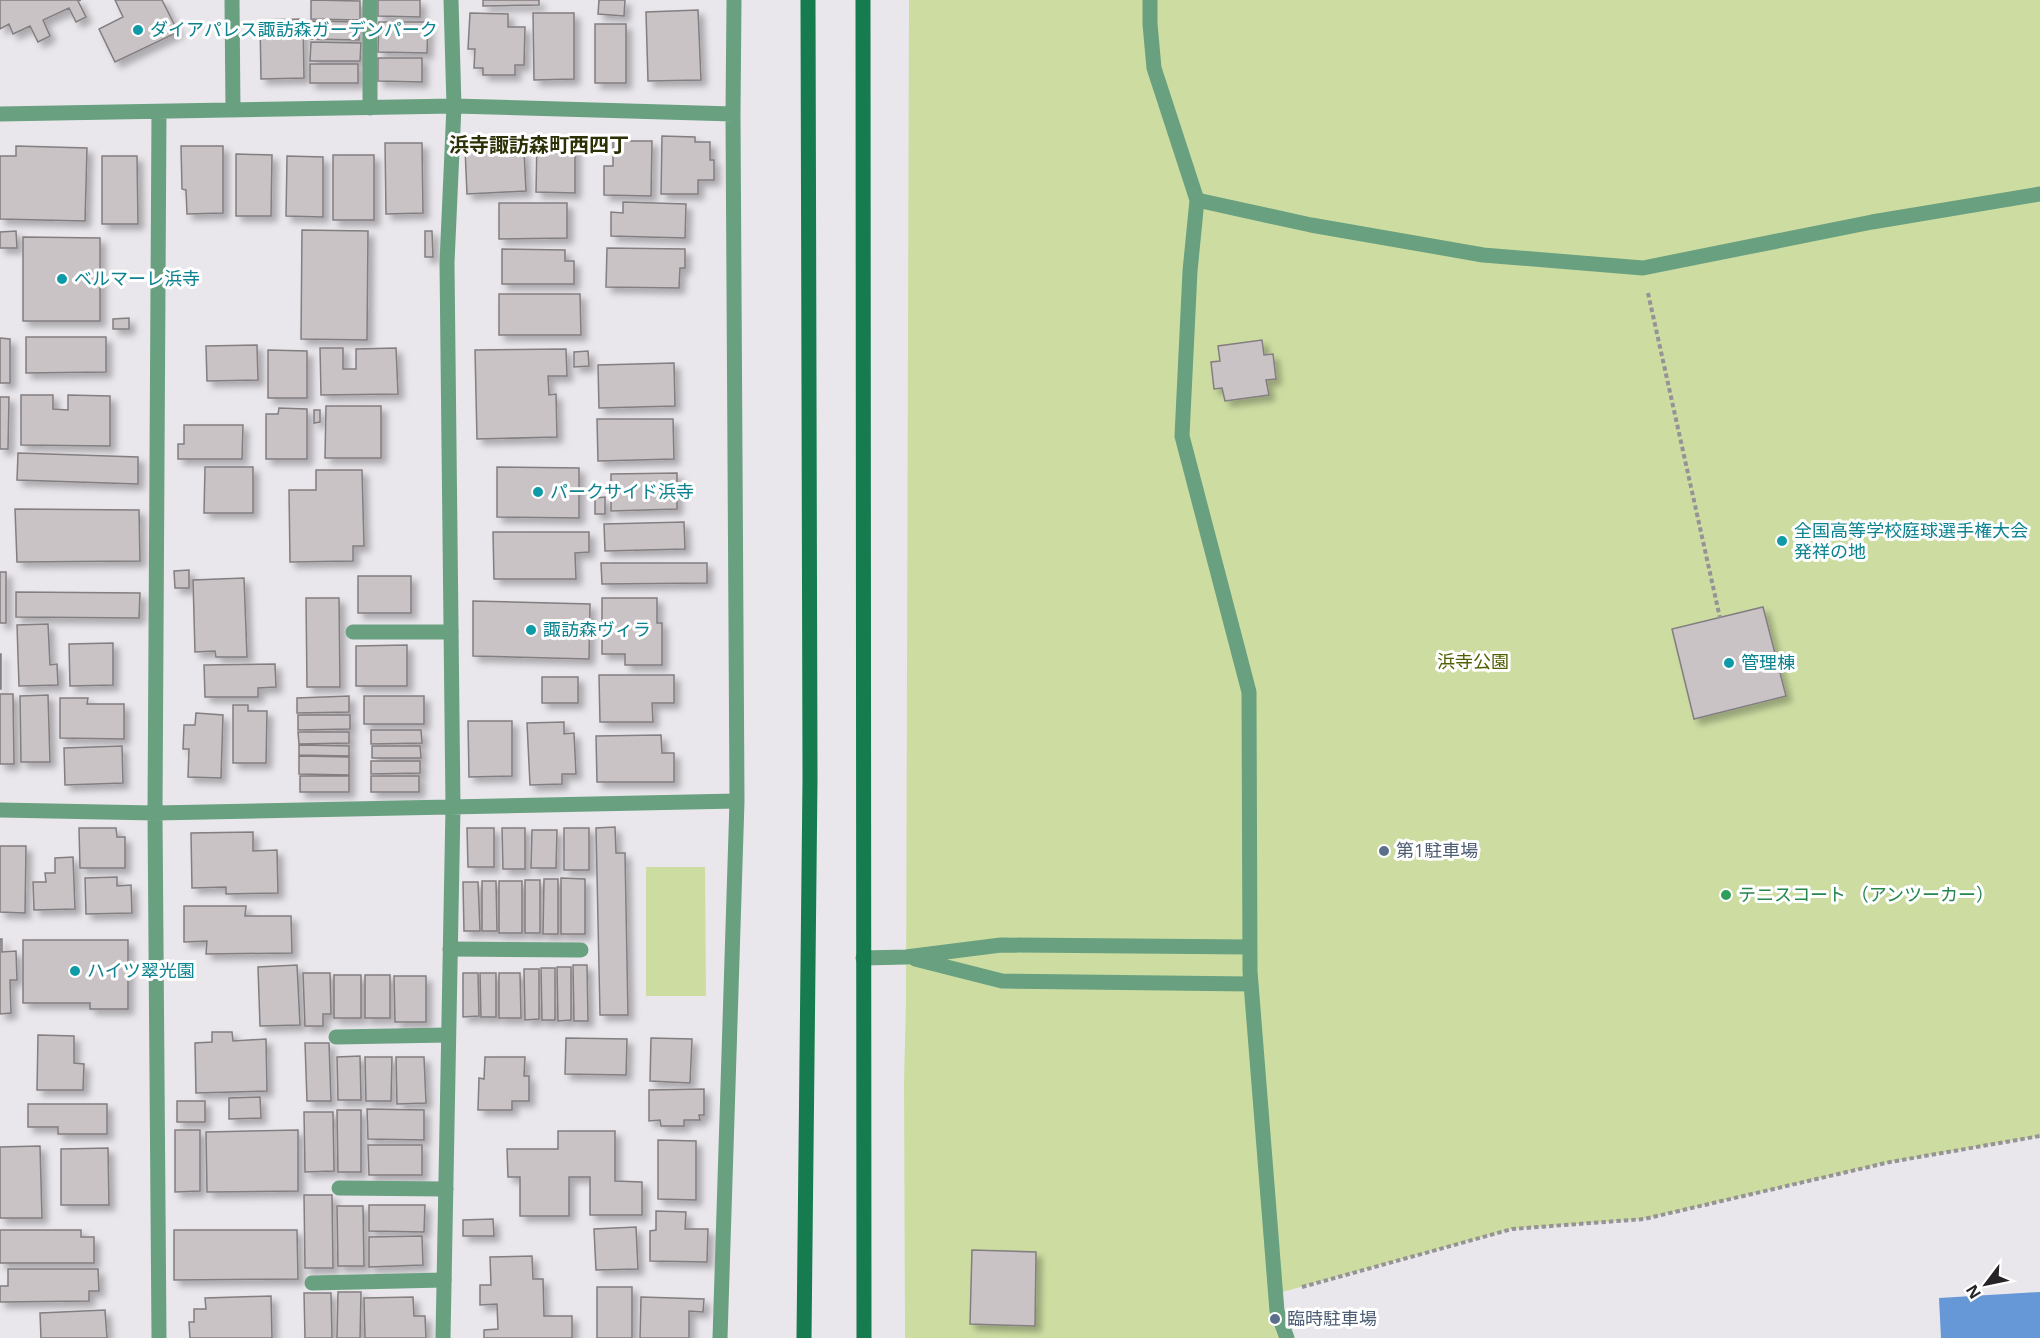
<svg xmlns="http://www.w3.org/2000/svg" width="2040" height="1338" font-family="'Open Sans','Noto Sans JP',sans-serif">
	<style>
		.green { fill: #cddda2 }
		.water { fill: #6697d6 }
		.building { fill: #c9c3c5; stroke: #837e80; stroke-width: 1.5; filter: url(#shadow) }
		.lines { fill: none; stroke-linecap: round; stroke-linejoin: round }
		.path { stroke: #969397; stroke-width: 4; stroke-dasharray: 4.5 3; stroke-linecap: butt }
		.lane { stroke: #69a080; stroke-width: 15 }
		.street { stroke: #69a080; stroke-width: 15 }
		.secondary { stroke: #167b4e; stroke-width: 15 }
		.culture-dot { fill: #0f9aa8; stroke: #fff; stroke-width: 2 }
		.service-dot { fill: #5c6f8a; stroke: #fff; stroke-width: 2 }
		.leisure-dot { fill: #2e9e5b; stroke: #fff; stroke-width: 2 }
		.labels { text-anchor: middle; stroke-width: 6; stroke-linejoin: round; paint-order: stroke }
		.culture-label { font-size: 18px; fill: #0d838f; stroke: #fff; text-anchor: start }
		.park-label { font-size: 18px; fill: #4f6000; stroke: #fff }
		.service-label { font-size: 18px; fill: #4e5e75; stroke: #fff; text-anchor: start }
		.leisure-label { font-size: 18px; fill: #27864d; stroke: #fff; text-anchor: start }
		.neighbourhood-label { font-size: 20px; font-weight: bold; fill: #2d2f05; stroke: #fff }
	</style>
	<defs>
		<filter id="shadow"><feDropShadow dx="5.5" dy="5.5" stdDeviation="3" flood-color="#0004"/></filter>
	</defs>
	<rect width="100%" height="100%" fill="#eae7ec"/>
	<path class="green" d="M909,0H2040V1136L1890,1162L1644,1219L1512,1229L1275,1294L1287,1338H905L904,1082L906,1000Z
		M646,867H705L706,996H646Z"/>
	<path class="water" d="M2040,1292V1338H1941L1939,1298Z"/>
	<path class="building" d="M0,0H81L78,1L86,17L76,22L69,8L43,20L50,36L38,42L30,26L13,34L9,24L0,29Z
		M115,0H162L178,32L115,62L99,29L123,17Z
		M311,0L360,1V20L311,19Z
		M378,0H420V17L378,16Z
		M483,0H539V5L483,6Z
		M599,0H625L624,16L598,14Z
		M698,10L701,80L648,81L646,12Z
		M470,13L508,14V27H525L524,65H515V75H483V68H474L475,49H468Z
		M533,13H574V79L534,80Z
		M303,19L304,78L261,79L260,20Z
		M311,21L359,22V40L311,39Z
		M379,22H428L427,53L378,52Z
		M595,24H626V83H595Z
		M311,42L361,43L360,61H310Z
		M378,58H422V82L378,81Z
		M310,64H358V83H310Z
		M662,136L695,137V142H710V160H714V180H698V194H661Z
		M510,137V152L524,151L526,191L467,194L465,148H474L476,144H484V138Z
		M537,138L575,139V193L536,192Z
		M613,141H652L651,196L604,195V166H613Z
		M385,143H422L423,213L386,214Z
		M16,146L87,148L85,221L0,219V156H16Z
		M181,146H223V213L187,214L186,190L182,189Z
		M236,154L272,155L271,216H236Z
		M333,155H374V220H333Z
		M102,156H137L138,224H102Z
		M287,156L323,157V217L286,216Z
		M623,202L686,204L685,238L611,236V212L623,213Z
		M499,203H567V238L499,239Z
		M302,230L368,231L367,340L301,339Z
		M16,231L17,248H0V232Z
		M425,231H432L433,257H425Z
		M23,237L100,238V321H23Z
		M607,248L685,249V268H680L679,288L606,287Z
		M502,249L565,250V261H574V284H502Z
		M499,294H580L581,335H499Z
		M129,318V329H113V319Z
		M26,337H106V372L26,373Z
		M0,338L10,339V383H0Z
		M1262,340L1264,355L1273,354L1276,379L1266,380L1269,395L1225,401L1222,388L1214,389L1211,362L1220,361L1218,346Z
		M257,345L258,380L207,381L206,346Z
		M320,348H343V369H356V349L396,348L398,394L321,395Z
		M566,349L567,376H548L549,395L556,394L557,437L477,439L475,350Z
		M268,350L307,351V398H268Z
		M588,351L589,366L574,367V352Z
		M674,363L675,406L599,408L598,365Z
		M21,395H53V409L68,410V395L110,396V446L21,445Z
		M0,397H9L8,449H0Z
		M326,406H381V458H325Z
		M279,408L307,409V459H266V414H278Z
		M314,410H320V422L314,423Z
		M597,419H673L674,459L598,461Z
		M184,425H243L242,459H178V444H184Z
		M18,453L138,457V484L17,480Z
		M205,467H253V513H204Z
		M497,467L579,468V518L497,517Z
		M316,470H362L364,546H353V561L290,562L289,490H316Z
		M677,473V509L611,511V474Z
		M605,497V514H595V498Z
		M15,509L139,510L140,561L17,562Z
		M684,522L685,549L605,551L604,524Z
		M493,532H589V552L575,553L576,579H494Z
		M601,563H707V583L602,584Z
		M189,570V588H175L174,571Z
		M0,572H6V623H0Z
		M358,576H411V613H358Z
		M244,578L247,657H216L215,651L195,652L193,580Z
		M16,592L140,593L139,618L16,617Z
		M306,598H339L340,687H307Z
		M602,598H657V623H662V665H625V654H602Z
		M473,601L590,604L589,659L473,656Z
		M1763,607L1786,696L1694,719L1672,629Z
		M48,624L50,665L57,664L58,685L19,686L17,625Z
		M113,643V685L70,686L69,644Z
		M407,645V686H356V646Z
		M0,654H1V689H0Z
		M275,664L276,687L258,688V697H205L204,665Z
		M599,675H674V703H652L653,722H600Z
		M542,677H578V703H542Z
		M0,694H13L14,764H0Z
		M48,695L50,762H21L20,696Z
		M349,696V712L297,713V698Z
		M364,696H424V724H364Z
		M60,698H88L87,704H124V739L60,738Z
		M233,705H248V711H267L266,763H233Z
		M196,713L223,715L221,778L188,777L189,749H183L184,725H195Z
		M298,715H350V729L298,730Z
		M468,721H512V776L469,777Z
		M564,722V734L574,733L576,774H562V784L530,785L527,723Z
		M371,730H421L422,743L371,744Z
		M298,732H349V743L299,744Z
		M661,735L662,753H674V782H597L596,736Z
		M299,745L349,746V756L299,755Z
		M122,746L123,783L65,785L64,748Z
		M372,746H420L421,758H372Z
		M299,756L349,757V775L299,774Z
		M371,761H420V773L371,774Z
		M300,776H349V792H300Z
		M371,776H419V792H371Z
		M615,827L616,853H625L628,1015H600L596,828Z
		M79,828H116L117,837H125V868H80Z
		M467,828H494V867H468Z
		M502,828H525V869H503Z
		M564,828H589V870H564Z
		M532,830H557L556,868H531Z
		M253,832V851L277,850L278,893L226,894V887L192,888L191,833Z
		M0,846H26L25,913L0,912Z
		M73,857L75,909L34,910L33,882H46L45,873H55V858Z
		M117,877V886L131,885L132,913L86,914L85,878Z
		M561,878L585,879V934H561Z
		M544,879H558V934H543Z
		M525,880H540V933H525Z
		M482,881H496L497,931H482Z
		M499,881H522V933H499Z
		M463,882H478L480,931H464Z
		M184,906H246L245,916H291L292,953L206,954L207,941L184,942Z
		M0,939H2V952L16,951L17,980H10L11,1013L0,1014Z
		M23,940H128V1009H90V1003H23Z
		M297,965L300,1025L260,1026L258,967Z
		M573,965H587L588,1021H574Z
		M557,967H571V1020L558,1021Z
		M541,968H555V1020H542Z
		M524,969H539V1019L525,1020Z
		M303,973H330L331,1014H323V1026H305Z
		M463,973H478L479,1016L463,1017Z
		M480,973H496V1017H481Z
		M499,973H520L521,1018H499Z
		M334,975H361V1018H334Z
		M365,975H390V1018H365Z
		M394,976H426V1022H395Z
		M212,1032H232L233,1041L266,1039L267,1091L196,1093L195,1043L212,1042Z
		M38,1035L74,1036V1063L84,1064L83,1090H37Z
		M566,1038L627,1039L626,1075L565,1074Z
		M651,1038L692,1039L690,1083L650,1081Z
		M305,1043H329L331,1101H307Z
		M360,1056L361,1100H338L337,1057Z
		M365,1057H392L391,1101H366Z
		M396,1057H424L426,1103L397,1104Z
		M485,1057H525L524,1076H529V1101H512V1110H478L479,1078L484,1079Z
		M704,1089V1115H699L700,1120H684V1126H661L660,1120L649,1121V1090Z
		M260,1097L261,1118L229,1119V1098Z
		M177,1101H205V1122H177Z
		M28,1104H107V1134H58V1127H28Z
		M367,1109L424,1110V1140L368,1139Z
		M337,1110H361V1172H338Z
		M304,1112H333L334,1171L305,1172Z
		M175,1130H200V1191L175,1192Z
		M298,1130V1191L207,1192L206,1132Z
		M558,1131H615V1181L642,1182V1215H590V1177H569V1216H520V1177H508L507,1149H558Z
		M658,1140L696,1141V1200L658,1199Z
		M368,1145H422V1175H369Z
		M40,1146L42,1218H0V1147Z
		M108,1148L109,1205H61V1149Z
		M304,1195H332L333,1268H305Z
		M369,1205H425L424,1232L369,1231Z
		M337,1206H363L364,1266H338Z
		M656,1211L686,1212L685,1229H708L707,1262L650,1261V1231L656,1230Z
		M493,1219L494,1236H463V1220Z
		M636,1227L638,1269L596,1270L594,1229Z
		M0,1230H81V1237H94V1263H0Z
		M174,1230H297L298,1279L174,1280Z
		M422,1236L423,1265L369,1267V1237Z
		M972,1250L1036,1252L1035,1326L970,1324Z
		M532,1256L533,1279H543L544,1316H572V1338H484V1330L498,1329L497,1304L480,1305V1285H491L490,1257Z
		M8,1269H98L99,1291H89V1301L0,1302V1286H8Z
		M597,1287H632V1338H597Z
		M338,1292H361L360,1338H337Z
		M304,1293H331L332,1338H305Z
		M271,1296L272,1338H190L189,1322H194V1309H206L205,1298Z
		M413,1297L414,1316H425L426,1338H365L364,1298Z
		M641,1297L704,1299L703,1312L689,1311V1338H640Z
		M105,1310L107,1338H41L40,1313Z"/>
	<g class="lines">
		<path class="path" d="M1648,293L1720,618
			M1302,1287L1512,1229L1644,1219L1890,1162L2040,1136"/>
		<path class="lane" d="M370,0V108
			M1150,0V24L1154,68L1197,200L1190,271L1182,436L1249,692L1250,971L1277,1311L1287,1338
			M1197,200L1311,225L1483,255L1643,268L1872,222L2040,194
			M353,632H451
			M450,949L581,950
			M863,958L906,957L1001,945L1250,947
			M915,959L1002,981L1251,984
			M336,1037L448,1035
			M339,1188L446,1189
			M312,1283L444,1280"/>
		<path class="street" d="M232,0L233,110
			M159,112L155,813L159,1338
			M0,114L454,106L733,114
			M0,810L155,813L737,801
			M443,1338L453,807L447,263L454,106L451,0
			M720,1338L737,801L733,114L734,0"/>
		<path class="secondary" d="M863,0L864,1338
			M804,1338L810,779L808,0"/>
	</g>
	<g class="culture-dot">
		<circle cx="138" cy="30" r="6"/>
		<circle cx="62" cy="279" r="6"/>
		<circle cx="538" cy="492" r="6"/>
		<circle cx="1782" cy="541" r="6"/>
		<circle cx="531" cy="630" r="6"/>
		<circle cx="1729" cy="663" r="6"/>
		<circle cx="75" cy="971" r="6"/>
	</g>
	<g class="service-dot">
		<circle cx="1384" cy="851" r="6"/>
		<circle cx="1275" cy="1319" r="6"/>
	</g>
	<circle class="leisure-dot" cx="1726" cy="895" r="6"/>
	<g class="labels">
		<g class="culture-label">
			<text x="150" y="36">ダイアパレス諏訪森ガーデンパーク</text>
			<text x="74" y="285">ベルマーレ浜寺</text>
			<text x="550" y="498">パークサイド浜寺</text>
			<text x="1794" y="537">全国高等学校庭球選手権大会<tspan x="1794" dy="21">発祥の地</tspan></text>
			<text x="543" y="636">諏訪森ヴィラ</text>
			<text x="1741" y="669">管理棟</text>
			<text x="87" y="977">ハイツ翠光園</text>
		</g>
		<g class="park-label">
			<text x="1473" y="668">浜寺公園</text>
		</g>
		<g class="service-label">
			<text x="1396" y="857">第1駐車場</text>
			<text x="1287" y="1325">臨時駐車場</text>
		</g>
		<g class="leisure-label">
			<text x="1738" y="901">テニスコート （アンツーカー）</text>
		</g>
		<g class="neighbourhood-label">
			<text x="539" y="152">浜寺諏訪森町西四丁</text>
		</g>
	</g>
	<g transform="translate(1986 1284) rotate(238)" stroke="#ffffff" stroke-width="4.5" paint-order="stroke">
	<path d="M0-4.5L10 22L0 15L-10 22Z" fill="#262426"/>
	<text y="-9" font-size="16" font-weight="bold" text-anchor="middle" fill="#262426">N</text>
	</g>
</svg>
